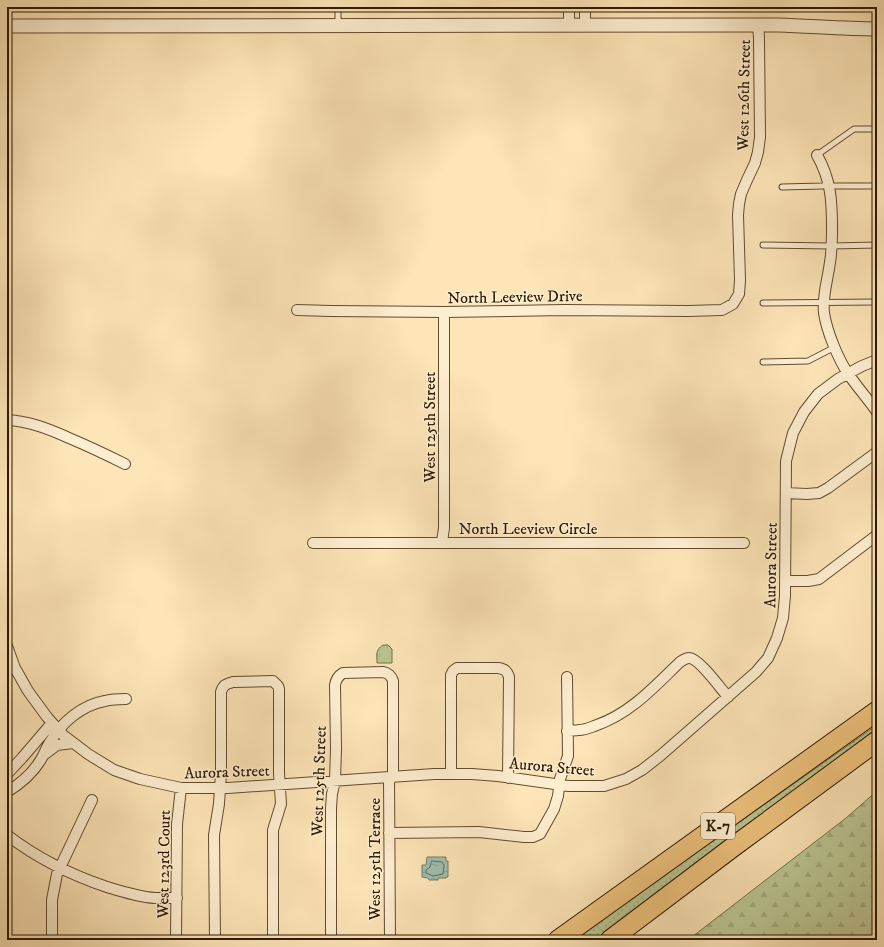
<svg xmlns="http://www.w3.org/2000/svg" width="884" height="947" font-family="'IM FELL DW Pica',serif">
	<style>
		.grass { fill: url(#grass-dots); stroke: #74704a }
		.forest { fill: url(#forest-firs); stroke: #74704a }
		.park { fill: url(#park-tufts); stroke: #74704a }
		.water { fill: url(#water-ripples); stroke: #717d6a }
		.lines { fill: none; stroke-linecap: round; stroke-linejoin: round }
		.shore { stroke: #666c58; stroke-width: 1 }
		.service-casing { stroke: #614c2e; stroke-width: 7 }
		.minor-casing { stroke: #614c2e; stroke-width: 12 }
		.tertiary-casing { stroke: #614c2e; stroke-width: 15 }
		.motorway-casing { stroke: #2d1901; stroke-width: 21 }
		.service { stroke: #feeed0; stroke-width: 5 }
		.minor { stroke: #feeed0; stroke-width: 10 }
		.tertiary { stroke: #feeed0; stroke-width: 13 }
		.motorway { stroke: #eec27c; stroke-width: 19 }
		.labels { text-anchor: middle; stroke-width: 3; stroke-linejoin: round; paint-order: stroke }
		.shield { fill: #feeed0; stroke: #6c593f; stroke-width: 1 }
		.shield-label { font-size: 15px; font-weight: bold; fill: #2d1901 }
		.street-label { font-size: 16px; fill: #2d1901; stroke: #feeed0 }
	</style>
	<defs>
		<pattern id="grass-dots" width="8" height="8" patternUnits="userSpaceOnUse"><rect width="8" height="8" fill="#bbc692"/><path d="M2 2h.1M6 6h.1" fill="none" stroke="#a1aa7c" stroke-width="1.8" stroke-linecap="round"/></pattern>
		<pattern id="forest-firs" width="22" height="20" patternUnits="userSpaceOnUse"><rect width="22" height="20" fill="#bbc692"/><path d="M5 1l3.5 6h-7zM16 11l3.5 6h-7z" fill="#a1aa7c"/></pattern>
		<pattern id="park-tufts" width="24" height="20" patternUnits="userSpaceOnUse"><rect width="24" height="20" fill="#bbc692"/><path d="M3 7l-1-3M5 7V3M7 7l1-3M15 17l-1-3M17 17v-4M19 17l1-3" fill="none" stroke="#a1aa7c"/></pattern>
		<pattern id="water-ripples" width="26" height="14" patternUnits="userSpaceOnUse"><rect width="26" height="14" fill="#9fbfb0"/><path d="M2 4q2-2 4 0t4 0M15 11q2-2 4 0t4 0" fill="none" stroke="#89a496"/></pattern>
	</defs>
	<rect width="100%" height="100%" fill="#fde5b7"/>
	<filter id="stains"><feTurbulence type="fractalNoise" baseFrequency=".005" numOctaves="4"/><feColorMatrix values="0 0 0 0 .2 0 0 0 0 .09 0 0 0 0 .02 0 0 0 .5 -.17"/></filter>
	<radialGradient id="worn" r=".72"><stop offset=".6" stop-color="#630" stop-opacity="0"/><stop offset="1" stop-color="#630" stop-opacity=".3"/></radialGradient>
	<path class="grass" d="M877,725V728L595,940H572Z"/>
	<path class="forest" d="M877,791V940H688L846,818Z"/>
	<path class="park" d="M383,645H388L392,649V663H377C377,655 375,650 383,645Z"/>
	<path class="water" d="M427,857H446V861H448V877H446V878H438V880H429L428,878L422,877V865H426Z"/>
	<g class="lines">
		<path class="shore" d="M432,861L442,862L444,865L443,874L433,876L426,873V870L430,867L431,863Z"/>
		<g class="service-casing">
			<path id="service" d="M338,7V24
				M817,155L854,129H877
				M829,186H877
				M782,187L823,186L829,184
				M763,245L831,246L877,245
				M763,303L877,302
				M763,362L808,361L835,347"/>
		</g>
		<g class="minor-casing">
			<path id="minor" d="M585,7V25
				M569,25V7
				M817,155C831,180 832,201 832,228C832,240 832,251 830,262C828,279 822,296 824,313C827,332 838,359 849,375C858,388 868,399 877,412
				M297,310L331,311L444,312L564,310L688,311L722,310L733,304L739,294L740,280L738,215L739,204L741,194L747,180L755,163L758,152L760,137L759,38L758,25
				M7,420C29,421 49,429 69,438C88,446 107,455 125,464
				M786,493L807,494L819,493L828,488L877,452
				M442,542L444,528V312
				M313,543H744
				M785,581H808L819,579L877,535
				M7,646L15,668L28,691L47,717L63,735L88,754L114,770L140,779L181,788H228L434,774H472L498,776L569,786H604L626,779L642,770L660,756L756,672L768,658L777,638L783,618L785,596L786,461L793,433L804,412L818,394L838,379L862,366L877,360
				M567,731C571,730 575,731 579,730C586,730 591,727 597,725C631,713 655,686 680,662C683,660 686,658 689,658C699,658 721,689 728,697
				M45,754L57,745L73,743
				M7,774L22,758L52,723
				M451,774V675L453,671L457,668H498C505,669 507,671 509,677L508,778
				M389,777L390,940
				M7,792C20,784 32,774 40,761C44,755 46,748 50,742C62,722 82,705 105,701C112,699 119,699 126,699
				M389,833L479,832L524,837H533L540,834L554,809L558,796L560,779L568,756L567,677
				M7,835C37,858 71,875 107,887C123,892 139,897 155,898C162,898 169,898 177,898
				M52,940V900L57,874L92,800
				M176,940L177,824L181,788
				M215,940L214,835L219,804L221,773V692C223,685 226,684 233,682L273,681L278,686L279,689V773L281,804L273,830V940
				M331,940V808L332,794L335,781L336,748L335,685C336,679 338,676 343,673L383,672C388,673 391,675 393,681V777"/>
		</g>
		<g class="tertiary-casing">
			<path id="tertiary" d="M7,26L778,25C811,26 844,29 877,29"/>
		</g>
		<g class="motorway-casing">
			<path id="motorway" d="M558,940L877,711
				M610,940L733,847L877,741"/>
		</g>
		<use href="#service" class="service"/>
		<use href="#minor" class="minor"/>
		<use href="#tertiary" class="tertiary"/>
		<use href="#motorway" class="motorway"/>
	</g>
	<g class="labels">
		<rect class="shield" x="701" y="813" width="34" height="26" rx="3"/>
		<g class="shield-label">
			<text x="718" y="831">K-7</text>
		</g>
		<g class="street-label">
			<text transform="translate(743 95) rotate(-89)" y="6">West 126th Street</text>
			<text transform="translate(515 296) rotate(-1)" y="6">North Leeview Drive</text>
			<text transform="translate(429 427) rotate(-90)" y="6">West 125th Street</text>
			<text x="528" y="534">North Leeview Circle</text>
			<text transform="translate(770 565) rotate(-89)" y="6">Aurora Street</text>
			<text transform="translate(552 766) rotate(5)" y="6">Aurora Street</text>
			<text transform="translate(227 771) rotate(-2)" y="6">Aurora Street</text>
			<text transform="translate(318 781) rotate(-88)" y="6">West 125th Street</text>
			<text transform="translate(374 859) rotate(-90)" y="6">West 125th Terrace</text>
			<text transform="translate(163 864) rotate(-89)" y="6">West 123rd Court</text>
		</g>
	</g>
	<rect width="884" height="947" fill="none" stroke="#fde5b7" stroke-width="24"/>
	<rect x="8" y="8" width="868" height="931" fill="none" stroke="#2d1901" stroke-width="2"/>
	<rect x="12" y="12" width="860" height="923" fill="none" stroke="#2d1901"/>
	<rect width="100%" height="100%" filter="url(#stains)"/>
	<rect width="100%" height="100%" fill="url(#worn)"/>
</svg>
